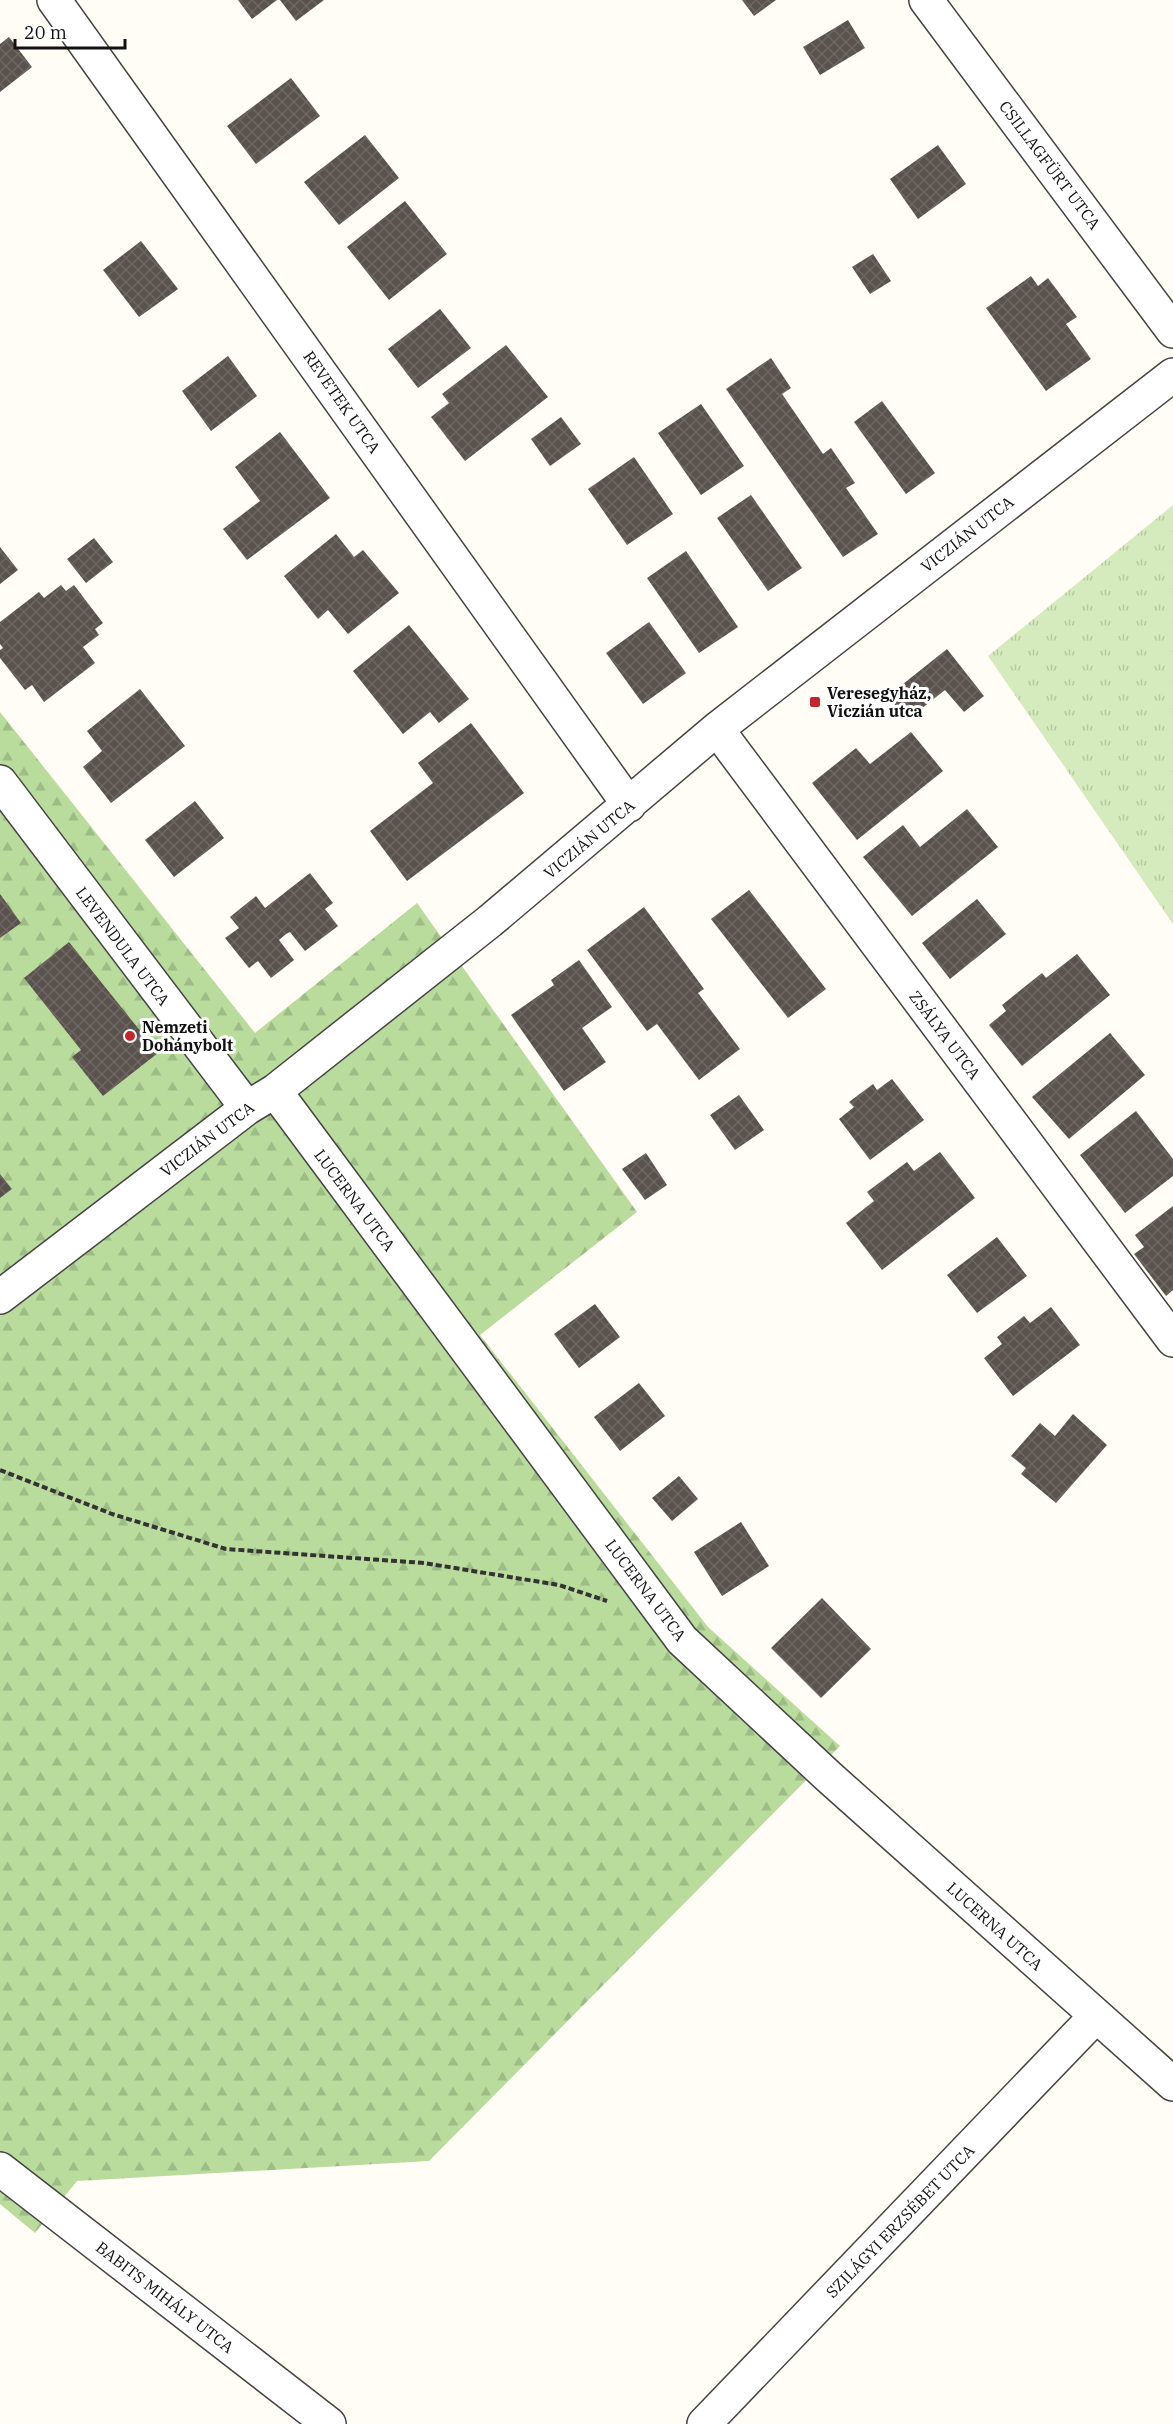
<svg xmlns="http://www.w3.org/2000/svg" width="1173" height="2424" font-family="'IBM Plex Serif',serif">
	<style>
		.grass { fill: url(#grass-tufts) }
		.forest { fill: url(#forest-firs) }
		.building { fill: url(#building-cross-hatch) }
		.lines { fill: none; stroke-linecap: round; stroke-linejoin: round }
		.street-casing { stroke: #444; stroke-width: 36 }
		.path { stroke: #333; stroke-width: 4; stroke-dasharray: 6 3; stroke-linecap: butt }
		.street { stroke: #fff; stroke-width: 33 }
		.poi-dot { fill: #c4262e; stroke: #fff; stroke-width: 2 }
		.labels { text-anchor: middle; stroke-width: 6; stroke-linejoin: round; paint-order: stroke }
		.street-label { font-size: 16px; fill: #111; stroke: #fff }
		.poi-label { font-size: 16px; font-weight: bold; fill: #111; stroke: #fff; text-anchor: start }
	</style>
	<defs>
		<pattern id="grass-tufts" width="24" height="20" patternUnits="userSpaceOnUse" patternTransform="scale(1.5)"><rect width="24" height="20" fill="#d5ebbd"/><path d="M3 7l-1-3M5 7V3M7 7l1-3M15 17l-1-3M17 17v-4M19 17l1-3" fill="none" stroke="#b6c8a1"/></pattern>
		<pattern id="forest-firs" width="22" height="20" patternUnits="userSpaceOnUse" patternTransform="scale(1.5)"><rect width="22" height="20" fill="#b9dc9c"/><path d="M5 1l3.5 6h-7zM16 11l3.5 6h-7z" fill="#9ebc85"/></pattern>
		<pattern id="building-cross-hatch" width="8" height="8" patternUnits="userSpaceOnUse" patternTransform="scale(1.5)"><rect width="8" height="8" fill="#5a524d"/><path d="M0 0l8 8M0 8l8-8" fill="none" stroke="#6d6662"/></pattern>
	</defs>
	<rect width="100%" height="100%" fill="#fffdf5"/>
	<path class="grass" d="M1173,505V924L988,656Z"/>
	<path class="forest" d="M0,712L255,1033L417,903L637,1212L480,1335L708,1627L840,1746L429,2161L77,2181L35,2233L0,2204Z"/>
	<path class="building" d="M238,0H277L252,19Z
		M280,0H324L296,21Z
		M742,0H776L754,16Z
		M848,20L865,48L820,75L803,47Z
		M9,37L32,67L0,92V44Z
		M291,78L320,116L256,164L227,126Z
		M365,135L399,178L339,225L304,182Z
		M938,145L966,184L918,219L890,179Z
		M405,201L447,254L389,300L347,247Z
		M141,241L178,289L139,317L103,270Z
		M873,254L891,281L870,294L852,267Z
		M1031,276L1038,286L1048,278L1077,317L1066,324L1091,359L1046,391L986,308Z
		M440,309L471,348L418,388L388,349Z
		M506,345L548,397L465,461L431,417L449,403L442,394Z
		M228,356L257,396L211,431L182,391Z
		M771,358L791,388L782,394L823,454L831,448L855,483L846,488L878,534L843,557L726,389Z
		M882,401L935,473L906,494L854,422Z
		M701,404L744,466L701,495L658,433Z
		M561,417L581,444L550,466L531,439Z
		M280,432L330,498L247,560L223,529L260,501L235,467Z
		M634,457L673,514L627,545L588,489Z
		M751,495L802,568L768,591L717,518Z
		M336,534L354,557L363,550L399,593L348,634L328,610L318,619L284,576Z
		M94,538L113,562L86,583L67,559Z
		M0,547L18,570L0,584Z
		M686,551L738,627L699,653L647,578Z
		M61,585L66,591L74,585L103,623L95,629L99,635L83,647L95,663L44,702L32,685L25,690L0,658V650L3,648L0,644V622L39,592L44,598Z
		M649,622L686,673L643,704L606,653Z
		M409,625L469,699L439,723L430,712L403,734L353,671Z
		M947,649L984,696L964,712L945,690L907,720L888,696Z
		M140,689L185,746L111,803L83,767L102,751L87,731Z
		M471,723L524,793L407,881L370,831L433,783L418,763Z
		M911,732L943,771L857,840L812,783L856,748L870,764Z
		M195,801L224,838L174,877L145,840Z
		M967,809L998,847L912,916L863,857L903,825L920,847Z
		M310,873L333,903L325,909L338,926L305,951L290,932L286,934L279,940L294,960L271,978L258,961L249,968L225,938L239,928L230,917L256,896L265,908Z
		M749,890L826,989L788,1018L711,919Z
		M0,894L21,923L0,938Z
		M977,899L1006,934L950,979L922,943Z
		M644,907L704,989L698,993L740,1049L699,1080L657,1024L647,1031L587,950Z
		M69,942L158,1053L103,1096L72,1057L81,1050L24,978Z
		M1077,954L1110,995L1022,1066L989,1025L1006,1011L1002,1005L1042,973L1046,978Z
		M579,960L612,1007L582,1028L606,1062L564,1091L511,1015L554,985L551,980Z
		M1110,1033L1145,1075L1069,1139L1032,1097Z
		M892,1079L924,1120L870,1160L839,1119L854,1107L849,1102L873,1084L877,1090Z
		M739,1095L764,1130L735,1150L710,1115Z
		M1136,1111L1173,1159V1176L1125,1213L1080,1155Z
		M940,1152L975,1198L882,1270L846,1223L874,1201L867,1192L907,1162L914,1171Z
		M646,1153L667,1185L645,1200L622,1169Z
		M0,1174L12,1189L0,1198Z
		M1173,1206V1290L1166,1296L1134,1254L1144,1247L1135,1235Z
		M997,1237L1027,1276L977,1313L947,1275Z
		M595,1304L620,1337L579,1368L554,1334Z
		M1051,1307L1080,1345L1013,1396L984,1358L1002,1344L997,1337L1024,1316L1030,1323Z
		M639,1383L665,1416L620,1451L594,1417Z
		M1073,1414L1107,1445L1056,1503L1021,1474L1026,1468L1011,1456L1040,1423L1055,1436Z
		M679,1476L698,1499L672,1521L652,1498Z
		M741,1522L769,1566L722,1596L694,1552Z
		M822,1598L871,1649L821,1698L771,1648Z"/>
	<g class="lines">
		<g class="street-casing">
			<path id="street" d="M54,0L629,805
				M926,0L1173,331
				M717,729L1173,1340
				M0,782L247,1108
				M275,1091L682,1640L829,1777L1173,2084
				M0,1297L247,1108L275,1091L490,921L717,729L1173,375
				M0,2169L329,2424
				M704,2424L1095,2017"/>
		</g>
		<path class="path" d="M0,1470L112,1514L226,1549L424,1563L559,1585L607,1601"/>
		<use href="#street" class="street"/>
	</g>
	<g class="poi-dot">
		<rect x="809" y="696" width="12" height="12" rx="3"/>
		<circle cx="130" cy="1036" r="6"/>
	</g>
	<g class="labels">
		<g class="street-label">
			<text transform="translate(1050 165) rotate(53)" y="6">CSILLAGFÜRT UTCA</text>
			<text transform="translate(342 402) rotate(55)" y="6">REVETEK UTCA</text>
			<text transform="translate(967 534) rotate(-38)" y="6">VICZIÁN UTCA</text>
			<text transform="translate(589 839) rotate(-40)" y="6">VICZIÁN UTCA</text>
			<text transform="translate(123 946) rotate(53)" y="6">LEVENDULA UTCA</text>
			<text transform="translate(945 1035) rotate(53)" y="6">ZSÁLYA UTCA</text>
			<text transform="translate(207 1139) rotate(-37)" y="6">VICZIÁN UTCA</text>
			<text transform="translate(355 1200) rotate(53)" y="6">LUCERNA UTCA</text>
			<text transform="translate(646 1590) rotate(53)" y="6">LUCERNA UTCA</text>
			<text transform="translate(995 1926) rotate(42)" y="6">LUCERNA UTCA</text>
			<text transform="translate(900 2221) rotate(-46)" y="6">SZILÁGYI ERZSÉBET UTCA</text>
			<text transform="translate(165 2297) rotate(38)" y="6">BABITS MIHÁLY UTCA</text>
		</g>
		<g class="poi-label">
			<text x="827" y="699">Veresegyház,<tspan x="827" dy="18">Viczián utca</tspan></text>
			<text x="142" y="1033">Nemzeti<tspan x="142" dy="18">Dohánybolt</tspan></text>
		</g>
	</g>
	<path d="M15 39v9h110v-9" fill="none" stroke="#111111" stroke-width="3"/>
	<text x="24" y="39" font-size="18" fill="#111111" stroke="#ffffff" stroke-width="4.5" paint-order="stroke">20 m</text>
</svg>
